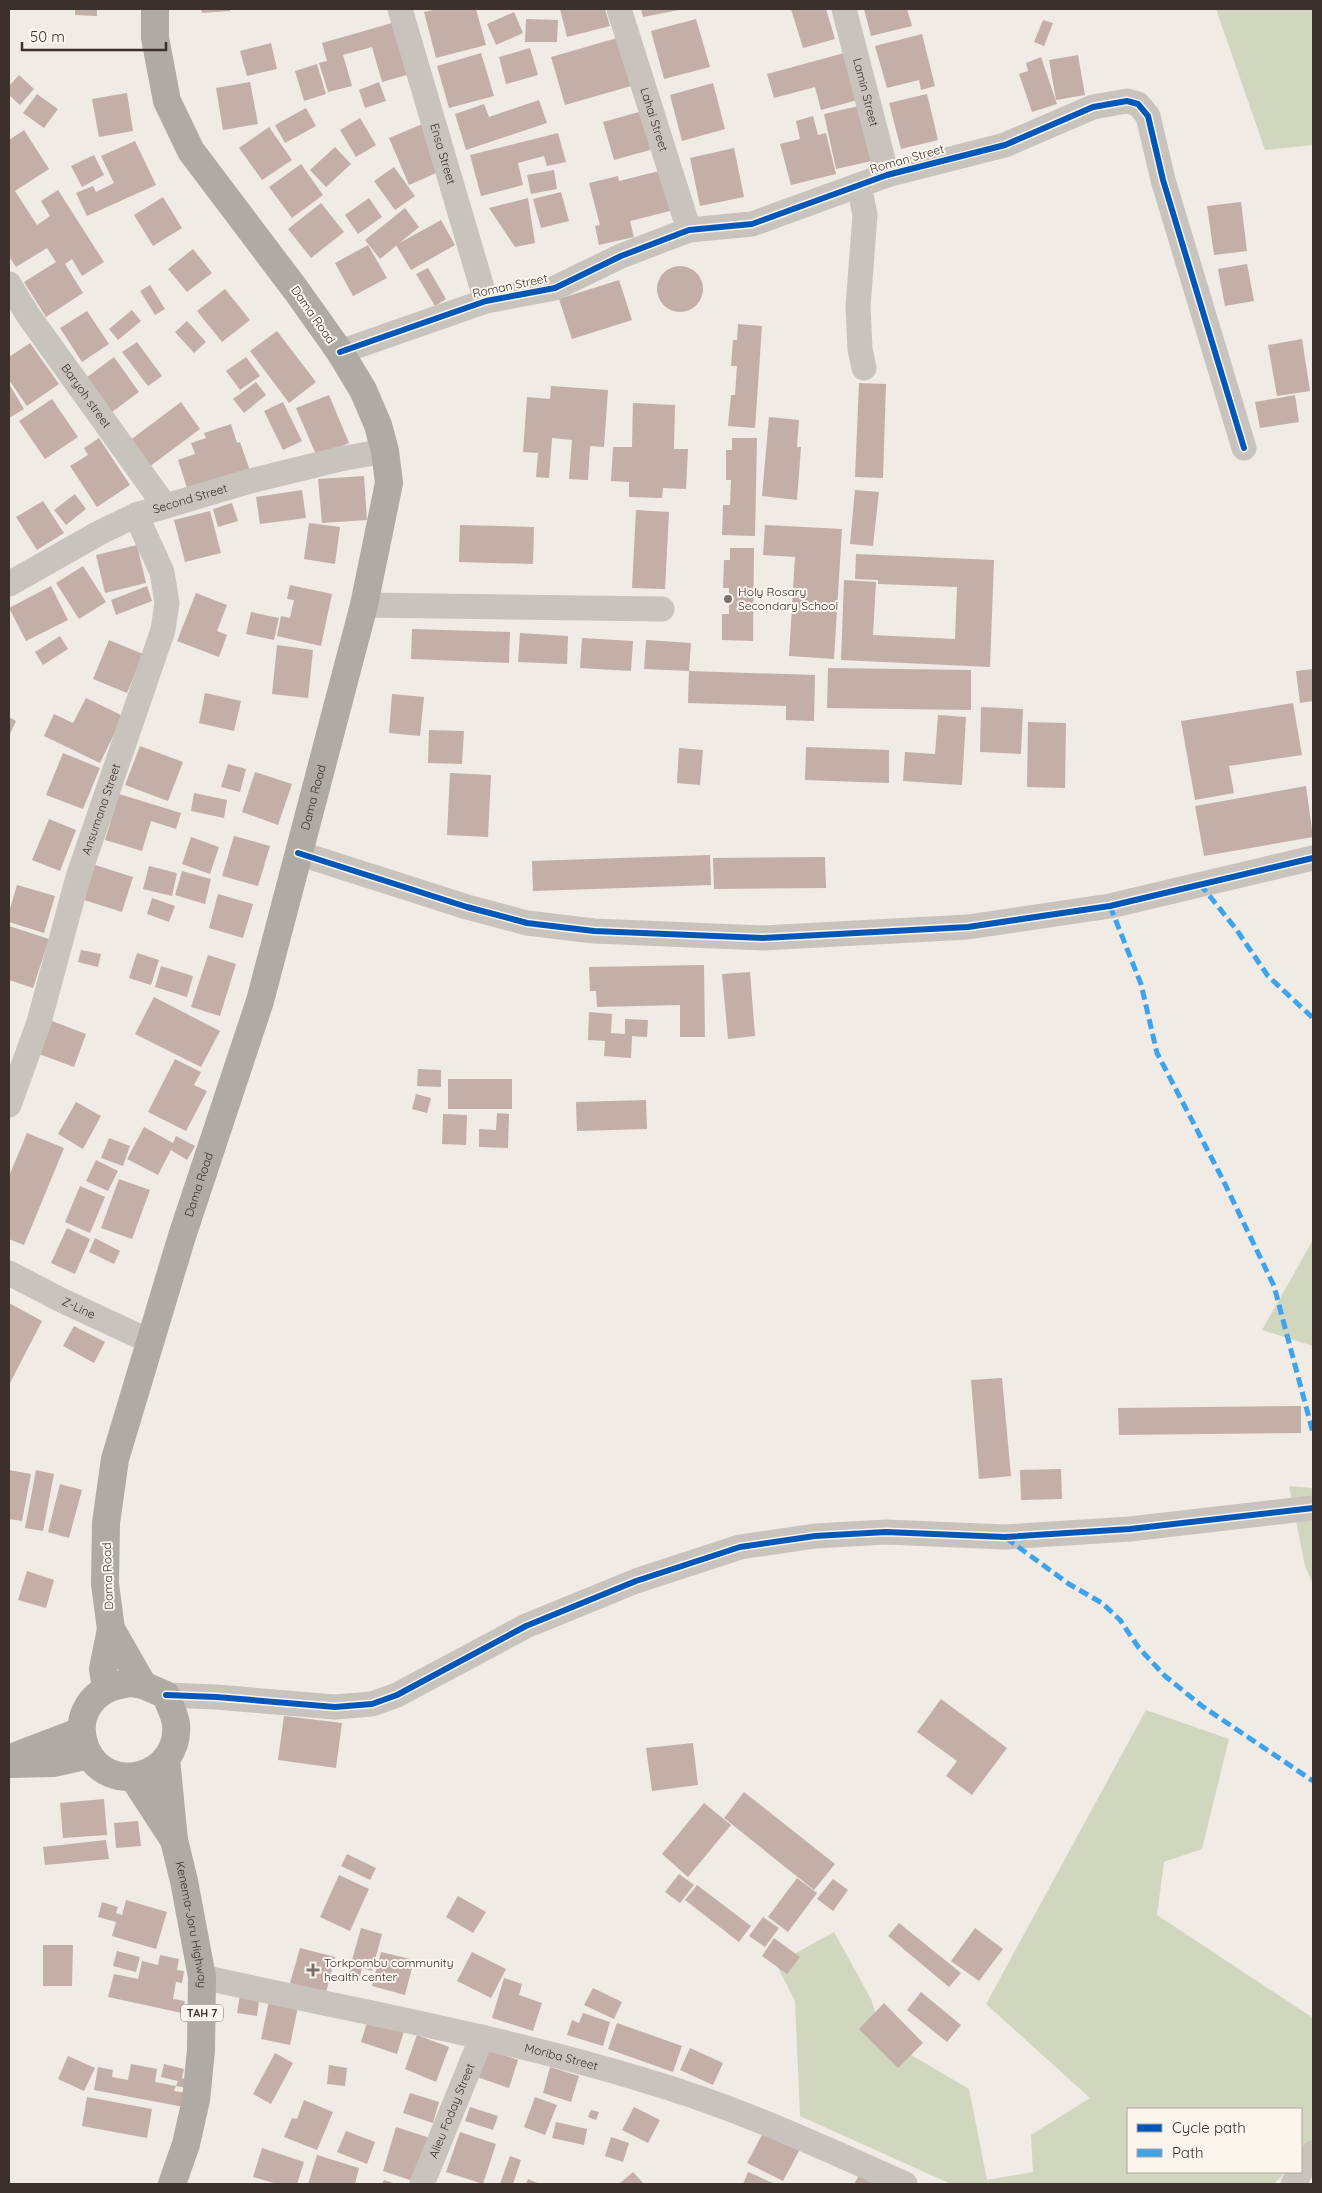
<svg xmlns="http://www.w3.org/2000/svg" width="1322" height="2193" font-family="Quicksand,sans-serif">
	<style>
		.green { fill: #d1d6bf }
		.building { fill: #c3afa7 }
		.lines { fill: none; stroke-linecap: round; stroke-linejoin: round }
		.minor { stroke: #c9c3be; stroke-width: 25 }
		.highway { stroke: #afaaa4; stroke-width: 28 }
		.quiet { stroke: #3fa3eb; stroke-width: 5; stroke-dasharray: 10 5; stroke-linecap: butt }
		.cycleway-casing { stroke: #fbf5ee; stroke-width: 9 }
		.cycleway { stroke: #0057b8; stroke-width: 6 }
		.poi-dot { fill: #7a716c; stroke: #fbf5ee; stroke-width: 2 }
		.labels { text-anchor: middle; stroke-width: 4; stroke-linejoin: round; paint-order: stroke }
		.shield { fill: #fbf5ee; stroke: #756b66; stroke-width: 1 }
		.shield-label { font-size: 11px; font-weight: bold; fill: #3b302b }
		.street-label { font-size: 12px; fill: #3b302b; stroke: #fbf5ee }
		.poi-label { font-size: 12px; fill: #3b302b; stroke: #fbf5ee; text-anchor: start }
	</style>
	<rect width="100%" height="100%" fill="#f0ebe5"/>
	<path class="green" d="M1216,9H1313V145L1265,150Z
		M1313,1240V1346L1262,1330Z
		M1289,1486L1313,1488V1584L1305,1566Z
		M1146,1710L1229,1739L1202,1849L1164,1862L1157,1915L1313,2018V2142L1301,2156V2109H1128V2172H1286L1274,2184H951L800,2116L795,2001L776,1964L834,1932L871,1999L884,2039L969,2089L987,2180L1033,2172L1031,2135L1090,2098L986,2004Z"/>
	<path class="building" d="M75,9H97V16L75,15Z
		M201,9H230V11L202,13Z
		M437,9H476L486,45L436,58L424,12Z
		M560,9H605L610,26L567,37Z
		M641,9H679V10L643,17Z
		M791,9H826L835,39L803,48Z
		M864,9H907L912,26L871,36Z
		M514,12L523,33L496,45L487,24Z
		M526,19L558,20L557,42H525Z
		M696,19L710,67L664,79L651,31Z
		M1043,20L1053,23L1044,46L1034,42Z
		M399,21L414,73L382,82L372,47L343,55L352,86L328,92L319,63L327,61L322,43Z
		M922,34L935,86L921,90L919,80L887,88L875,46Z
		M624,36L638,84L565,105L551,57Z
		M271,43L277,69L247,76L240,51Z
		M530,48L538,75L506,84L499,57Z
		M848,52L861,99L821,110L815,87L774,98L767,74Z
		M481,53L494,96L449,108L437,66Z
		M1078,55L1085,95L1056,100L1049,60Z
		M1041,57L1057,104L1032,112L1019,74L1028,71L1026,63Z
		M317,64L326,94L304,101L295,71Z
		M19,75L34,89L20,105L9,95V86Z
		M250,82L258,124L223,130L216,88Z
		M379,82L386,101L365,108L359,90Z
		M713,83L725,129L682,141L670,95Z
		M127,93L133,131L99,137L92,99Z
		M37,94L58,109L44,128L23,113Z
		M927,94L938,140L901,149L889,103Z
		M539,100L547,123L466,150L455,114L484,104L489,117Z
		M863,105L876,160L836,169L824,114Z
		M306,108L316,126L285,143L275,125Z
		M646,110L657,148L614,160L603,122Z
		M813,116L818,135L826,133L836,174L791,185L780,144L800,139L796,121Z
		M360,118L376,145L356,157L340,130Z
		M425,123L445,169L409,185L389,138Z
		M269,127L292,160L262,180L239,148Z
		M24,130L49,169L15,191L37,225L50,216L41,201L58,190L104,262L82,276L72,259L65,264L83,293L46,317L24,282L56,262L47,248L16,267L9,256V140Z
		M558,133L566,162L547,166L544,156L518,163L523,185L481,196L470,155Z
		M135,141L156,185L87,216L76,193L93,186L96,192L114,183L101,156Z
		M335,147L351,164L326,187L310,170Z
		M734,148L744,197L700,206L690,158Z
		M94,155L104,175L82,187L71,166Z
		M301,164L323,195L292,218L269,187Z
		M394,167L415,196L395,210L374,181Z
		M554,170L557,189L531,194L527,175Z
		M663,170L674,210L630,221L634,237L599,245L595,226L600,225L589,183L618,176L619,181Z
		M561,192L569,221L541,228L533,199Z
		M163,197L182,228L153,246L134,215Z
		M369,198L382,217L358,234L345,215Z
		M528,198L535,243L515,247L489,208Z
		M1241,202L1247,251L1214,255L1207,206Z
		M321,203L344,232L311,258L288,229Z
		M405,208L419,227L380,259L365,240Z
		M441,220L455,245L411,270L396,245Z
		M368,245L387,278L353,296L335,263Z
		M193,249L212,273L187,292L168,269Z
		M1247,264L1254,301L1225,306L1218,269Z
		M657 289a23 23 0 1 1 46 0a23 23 0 1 1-46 0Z
		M428,268L446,299L435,306L416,274Z
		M619,280L632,320L572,339L559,299Z
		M150,285L165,309L155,315L140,291Z
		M225,289L250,320L222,342L197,311Z
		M132,310L141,321L118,340L109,329Z
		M87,311L109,344L82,362L60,328Z
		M187,321L206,342L194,353L175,332Z
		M738,324L762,326L755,428L728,426L731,395H735L737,366H731L733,340H737Z
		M277,331L316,382L289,403L250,351Z
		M1302,339L1310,391L1277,396L1268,345Z
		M137,342L162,376L148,386L122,352Z
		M30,343L59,384L27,406L9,380V357Z
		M114,357L139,392L112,412L86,378Z
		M246,357L260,376L240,390L226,371Z
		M256,382L266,395L244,413L233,399Z
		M859,383L886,384L883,478L855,477Z
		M9,384L24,409L9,418Z
		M551,386L608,390L604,447L590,446L588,480L569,479L572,440L552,438L549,478L536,477L538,453L523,452L527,397L550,399Z
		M329,395L349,443L317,457L296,408Z
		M1295,395L1299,422L1260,428L1255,402Z
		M52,399L78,437L45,459L19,421Z
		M181,402L200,429L145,470L125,444Z
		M283,402L302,441L283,450L264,411Z
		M633,403L675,405L674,449H688L686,489L663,488L662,498L629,497V482L611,481L613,447H632Z
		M769,417L799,420L797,447H801L797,500L762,496Z
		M231,424L237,443L240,442L250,471L188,491L178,460L195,454L191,443L206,438L204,433Z
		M99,438L130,485L97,507L70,466L88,455L84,448Z
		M732,438H757L755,536L722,535L723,505H730L731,480H726V450H732Z
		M364,476L367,520L322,523L318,479Z
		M302,490L306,518L260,524L256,497Z
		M855,490L879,492L873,546L850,544Z
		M75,494L86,509L66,525L54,510Z
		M43,501L64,533L37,550L16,517Z
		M232,503L238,521L218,527L213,509Z
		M636,510L669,512L665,589L632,588Z
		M210,511L221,553L185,562L174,520Z
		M309,523L340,527L335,564L304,559Z
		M460,525L534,527L533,564L459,562Z
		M765,525L842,529L834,659L789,656L795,557L763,555Z
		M137,545L146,583L105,593L96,555Z
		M730,548H754L753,641L722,640V614H729V588H723L724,560H730Z
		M856,554L994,560L990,667L841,660L844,580L876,582L873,635L955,639L957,587L878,584V580L855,579Z
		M83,566L106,602L79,619L56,583Z
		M290,585L332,594L321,646L277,636L281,616L290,618L294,600L287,599Z
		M51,586L68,620L26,641L9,608Z
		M147,586L152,601L116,615L111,600Z
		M196,593L227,605L217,631L227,635L219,657L177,641Z
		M251,612L279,618L274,640L246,634Z
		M412,629L510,632L509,663L411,659Z
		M520,633L568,636L567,664L518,662Z
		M60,636L68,649L43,665L35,652Z
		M582,638L633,641L631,671L580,668Z
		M109,640L143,654L127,693L93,679Z
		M646,640L691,643L689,671L644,669Z
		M277,645L313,650L308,698L272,694Z
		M828,668L971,670V710L827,708Z
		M1313,669V701L1300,703L1296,671Z
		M689,671L815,675L814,721L786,720V706L688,703Z
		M205,693L241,701L234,731L199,723Z
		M392,694L424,697L420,736L389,733Z
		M86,698L123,716L100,763L44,736L54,714L73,723Z
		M1293,703L1302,755L1229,766L1234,793L1195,800L1181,721Z
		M981,707L1023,709L1021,754L980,752Z
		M938,715L966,717L962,785L903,781L905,752L935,754Z
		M9,717L16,721L9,736Z
		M1028,722L1066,723L1065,788L1027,787Z
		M429,730L464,731L462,764L428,763Z
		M140,746L183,762L168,801L125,785Z
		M806,747L889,750V783L805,780Z
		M679,748L703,750L700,785L677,783Z
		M63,753L100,768L83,809L46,795Z
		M228,764L246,769L240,792L221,787Z
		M255,772L292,784L278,825L242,812Z
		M450,773L491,775L488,837L447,835Z
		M1306,786L1313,837L1204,856L1195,806Z
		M194,793L227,800L224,818L191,811Z
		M119,794L181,813L176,829L151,821L142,851L105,840Z
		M49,819L76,830L60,871L32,860Z
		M234,836L270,846L258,886L222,876Z
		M191,837L219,847L210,874L182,864Z
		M710,855L711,885L533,891L532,861Z
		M825,857L826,888L714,889L713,858Z
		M95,865L133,877L122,912L84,900Z
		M149,866L177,873L172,896L143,889Z
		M182,871L211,879L205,904L175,895Z
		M17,885L55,896L44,933L9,922V912Z
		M218,894L253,904L243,938L209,928Z
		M152,898L175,906L169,922L147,914Z
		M9,926L49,939L33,988L9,980Z
		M81,950L101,954L98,967L78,962Z
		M137,953L159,960L151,985L129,978Z
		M208,955L236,964L220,1016L191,1007Z
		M704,965L705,1037H680V1005L597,1007L596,991H590L589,967Z
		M161,966L193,976L187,997L155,987Z
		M750,972L755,1036L728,1039L722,974Z
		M154,997L220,1031L201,1067L135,1034Z
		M589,1012L612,1014L611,1033L625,1034V1019L648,1020L647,1037L632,1036L631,1058L604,1056L605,1041L588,1040Z
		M52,1021L86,1034L74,1067L39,1054Z
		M175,1059L201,1072L194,1085L207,1091L186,1131L148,1112Z
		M418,1069L441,1070V1087L417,1086Z
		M448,1079H512V1109H448Z
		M416,1094L431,1098L427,1113L412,1109Z
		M646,1100L647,1129L577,1131L576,1102Z
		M76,1102L101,1116L83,1149L58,1134Z
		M497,1113L509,1114L508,1148L479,1147V1129L496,1130Z
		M443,1114L467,1115L466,1145L442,1144Z
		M144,1127L173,1143L176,1136L195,1146L187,1160L171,1150L158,1175L127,1159Z
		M27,1133L64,1148L24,1245L9,1239V1176Z
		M109,1138L130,1146L123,1166L101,1158Z
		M96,1160L118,1171L108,1191L86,1181Z
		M119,1179L150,1190L132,1239L101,1228Z
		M80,1186L105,1197L90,1233L65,1222Z
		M67,1228L90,1239L75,1274L51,1263Z
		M95,1238L120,1251L114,1264L89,1252Z
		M9,1303L42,1321L9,1385Z
		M74,1326L105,1342L94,1363L63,1346Z
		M1002,1378L1011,1476L979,1479L971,1380Z
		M1301,1406V1433L1119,1435L1118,1408Z
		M1061,1469L1062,1499L1021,1500L1020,1470Z
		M9,1470L31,1474L22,1521L9,1519Z
		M36,1470L54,1474L43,1531L25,1528Z
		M60,1484L82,1490L69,1538L48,1532Z
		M27,1571L54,1580L46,1608L18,1600Z
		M941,1699L1007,1748L972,1795L946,1776L957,1761L917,1732Z
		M284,1716L342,1723L336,1768L278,1760Z
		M693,1743L698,1785L652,1791L646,1748Z
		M744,1792L835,1864L814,1890L724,1818Z
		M104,1799L107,1835L63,1838L60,1803Z
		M704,1803L731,1825L688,1877L662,1854Z
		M138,1821L141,1846L116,1848L114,1823Z
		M106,1840L109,1859L45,1865L43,1847Z
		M347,1854L376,1868L370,1880L341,1866Z
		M679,1874L694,1885L680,1903L665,1892Z
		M339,1875L369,1889L350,1931L320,1917Z
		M797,1878L817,1893L788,1932L768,1917Z
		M833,1879L848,1890L833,1911L817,1899Z
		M697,1885L751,1926L739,1942L685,1900Z
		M458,1896L486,1912L473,1933L446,1917Z
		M126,1900L167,1912L156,1949L112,1936L116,1922L98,1917L102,1902L118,1907L116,1913L122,1915Z
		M763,1917L779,1928L765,1947L749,1936Z
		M899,1923L961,1973L949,1987L888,1936Z
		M361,1928L382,1934L372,1971L362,1968L359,1981L347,1978Z
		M975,1928L1003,1949L979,1981L951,1961Z
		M774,1938L800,1957L787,1974L762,1956Z
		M43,1945H73L72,1986H43Z
		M300,1948L335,1957L326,1993L290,1983Z
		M117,1951L140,1957L136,1972L113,1966Z
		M381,1952L414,1960L405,1995L372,1986Z
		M472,1952L506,1969L491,1998L457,1981Z
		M160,1955L179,1959L177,1970L184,1971L182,1983L176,1982L173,1999L185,2001L182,2013L108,1997L114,1974L138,1979L142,1961L158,1965Z
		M504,1978L522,1984L519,1995L542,2003L533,2031L492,2018Z
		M593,1988L622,2002L614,2019L584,2005Z
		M241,1989L260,1992L257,2016L237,2013Z
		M921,1992L961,2025L947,2042L907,2010Z
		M269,2001L298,2007L290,2045L261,2039Z
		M884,2003L923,2043L898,2068L859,2029Z
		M583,2013L610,2022L603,2046L567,2035L572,2020L579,2023Z
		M369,2016L405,2028L397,2054L361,2042Z
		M617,2023L682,2046L673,2072L608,2049Z
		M417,2035L449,2047L436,2082L405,2069Z
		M690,2048L723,2063L713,2085L680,2070Z
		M486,2049L518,2060L509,2088L477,2077Z
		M275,2053L293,2063L271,2104L253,2094Z
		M68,2056L95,2068L84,2091L58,2079Z
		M131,2064L157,2069L155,2082L176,2086L174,2091L187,2093L184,2107L94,2090L98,2067L113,2070L112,2077L128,2080Z
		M164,2064L184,2069L182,2078L189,2080L187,2088L176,2086L178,2081L161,2077Z
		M329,2065L347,2068L345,2086L327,2084Z
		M550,2067L579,2076L571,2102L543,2093Z
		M410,2093L439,2102L433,2123L403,2113Z
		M87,2097L152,2109L147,2138L82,2126Z
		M535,2097L557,2105L545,2135L524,2127Z
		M304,2100L333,2112L317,2150L284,2137L292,2118L297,2119Z
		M470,2107L498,2116L493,2130L465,2121Z
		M634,2107L660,2120L648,2143L622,2130Z
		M591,2110L599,2112L596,2120L588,2117Z
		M556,2122L587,2129L584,2145L552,2138Z
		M396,2127L430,2138L416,2182L383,2171Z
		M346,2131L375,2142L367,2164L337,2152Z
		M764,2131L800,2149L783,2181L747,2163Z
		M460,2132L496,2144L483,2184L446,2172Z
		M611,2137L629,2143L623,2162L605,2156Z
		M262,2148L304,2162L297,2184H277L253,2177Z
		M317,2155L359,2168L355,2184H308Z
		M510,2156L521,2160L513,2184H500Z
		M633,2172L644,2184H621L620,2183Z
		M748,2172L775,2184H743Z
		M860,2174L877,2184H854Z
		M528,2179L540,2184H526Z
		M384,2180L396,2184H382Z"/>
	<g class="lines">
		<g class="minor">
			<path id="s1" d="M400,9L486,301"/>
			<path id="s2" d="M619,9L689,230"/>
			<path id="s3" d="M844,9L887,175"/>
			<path d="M859,185L865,215L858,307L860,349L864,368"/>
			<path id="s4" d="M9,284L28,315L165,506"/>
			<path d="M340,352L486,301L555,288L621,256L689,230L752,224L887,175L1005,145L1093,107L1127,101L1138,104L1148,116L1163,180L1244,448"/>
			<path id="s5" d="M9,584L99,533L136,515L250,481L340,459L385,451"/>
			<path d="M364,605L662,609"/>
			<path d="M298,853L467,907L527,923L594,931L763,938L968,927L1110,906L1313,858"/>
			<path id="s6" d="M9,1105L39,1022L78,877L163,630L167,603L162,572L136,515"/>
			<path id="s7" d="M9,1273L59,1299L149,1341"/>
			<path d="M166,1695L216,1697L335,1707L372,1704L397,1695L526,1626L636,1581L740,1547L815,1536L886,1532L1005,1537L1130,1529L1313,1508"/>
			<path id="s8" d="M202,1977C352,2010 504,2037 650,2082C738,2108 822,2147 905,2184"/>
			<path id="s9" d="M422,2184L482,2037"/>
			<path d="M1293,2184L1313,2153"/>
		</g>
		<g class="highway">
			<path d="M111,1629L143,1685"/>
			<path d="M131,1683L143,1685L166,1695C169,1704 175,1715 176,1724C181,1777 108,1798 86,1749C81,1737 80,1724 85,1712C94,1692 111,1685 131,1683Z"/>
			<path id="s10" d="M106,1688L103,1669L111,1629L105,1584L106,1523L115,1459L182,1236L260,1001L364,605L389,483L385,451L378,425L363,390L340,352L296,290L191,151L167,101L155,38V9"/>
			<path d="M13,1757L81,1731"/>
			<path id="s11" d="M166,1759L174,1840L184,1881L202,1977L201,2050L196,2100L186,2144L172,2184"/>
			<path d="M9,1764L53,1763L89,1755"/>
			<path d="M133,1777L174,1840"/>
		</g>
		<path class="quiet" d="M1200,884L1236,929L1268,976L1313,1018
			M1110,906L1141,984L1157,1053L1222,1178L1274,1286L1313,1433
			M1006,1538L1069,1584L1102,1603L1120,1620L1139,1648L1165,1676L1202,1706L1313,1781"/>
		<g class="cycleway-casing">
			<path id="cycleway" d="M340,352L486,301L555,288L621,256L689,230L752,224L887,175L1005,145L1093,107L1127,101L1138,104L1148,116L1163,180L1244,448
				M298,853L467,907L527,923L594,931L763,938L968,927L1110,906L1313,858
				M166,1695L216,1697L335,1707L372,1704L397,1695L526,1626L636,1581L740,1547L815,1536L886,1532L1005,1537L1130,1529L1313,1508"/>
		</g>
		<use href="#cycleway" class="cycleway"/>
	</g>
	<g class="poi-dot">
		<circle cx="728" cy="599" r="5"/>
		<path d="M310.5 1962.5h5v5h5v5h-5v5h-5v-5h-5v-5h5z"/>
	</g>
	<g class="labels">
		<rect class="shield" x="181" y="2004.5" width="42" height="17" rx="4"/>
		<g class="shield-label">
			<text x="202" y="2017">TAH 7</text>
		</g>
		<g class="street-label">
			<text dy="4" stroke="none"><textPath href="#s3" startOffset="86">Lamin Street</textPath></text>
			<text dy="4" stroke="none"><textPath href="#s2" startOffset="116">Lahai Street</textPath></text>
			<text dy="4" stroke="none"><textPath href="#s1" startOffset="151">Ensa Street</textPath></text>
			<text transform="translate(907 159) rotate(-16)" y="4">Roman Street</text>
			<text transform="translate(510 286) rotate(-12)" y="4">Roman Street</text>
			<text transform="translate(313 315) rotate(55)" y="4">Dama Road</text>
			<text dy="4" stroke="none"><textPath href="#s4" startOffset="136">Baryoh street</textPath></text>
			<text dy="4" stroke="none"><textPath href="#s5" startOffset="201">Second Street</textPath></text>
			<text dy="4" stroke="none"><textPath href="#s10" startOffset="922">Dama Road</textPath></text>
			<text dy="4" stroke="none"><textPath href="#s6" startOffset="310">Ansumana Street</textPath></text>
			<text dy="4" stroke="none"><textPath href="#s10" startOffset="518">Dama Road</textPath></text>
			<text dy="4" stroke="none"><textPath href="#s7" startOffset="78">Z-Line</textPath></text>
			<text transform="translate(108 1576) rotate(-92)" y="4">Dama Road</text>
			<text dy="4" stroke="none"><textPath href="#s11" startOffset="168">Kenema-Joru Highway</textPath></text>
			<text dy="4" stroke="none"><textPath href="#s8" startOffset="368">Moriba Street</textPath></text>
			<text dy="4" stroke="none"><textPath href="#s9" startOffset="79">Alieu Foday Street</textPath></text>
		</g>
		<g class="poi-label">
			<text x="738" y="596">Holy Rosary<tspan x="738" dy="14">Secondary School</tspan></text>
			<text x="324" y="1967">Torkpombu community<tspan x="324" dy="14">health center</tspan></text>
		</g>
	</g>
	<rect width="1322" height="2193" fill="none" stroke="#3b302b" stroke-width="20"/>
	<rect x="1127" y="2108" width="175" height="65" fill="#fbf5ee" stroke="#aea6a0"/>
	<rect x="1137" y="2124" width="25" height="8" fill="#0057b8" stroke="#aea6a0"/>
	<text x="1172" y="2133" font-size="15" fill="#3b302b">Cycle path</text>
	<rect x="1137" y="2149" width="25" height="8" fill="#3fa3eb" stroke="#aea6a0"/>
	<text x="1172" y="2158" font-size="15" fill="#3b302b">Path</text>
	<path d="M22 42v8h144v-8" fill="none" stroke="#3b302b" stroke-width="2.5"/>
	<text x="30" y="42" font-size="15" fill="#3b302b" stroke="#fbf5ee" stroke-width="4" paint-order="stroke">50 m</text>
</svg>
